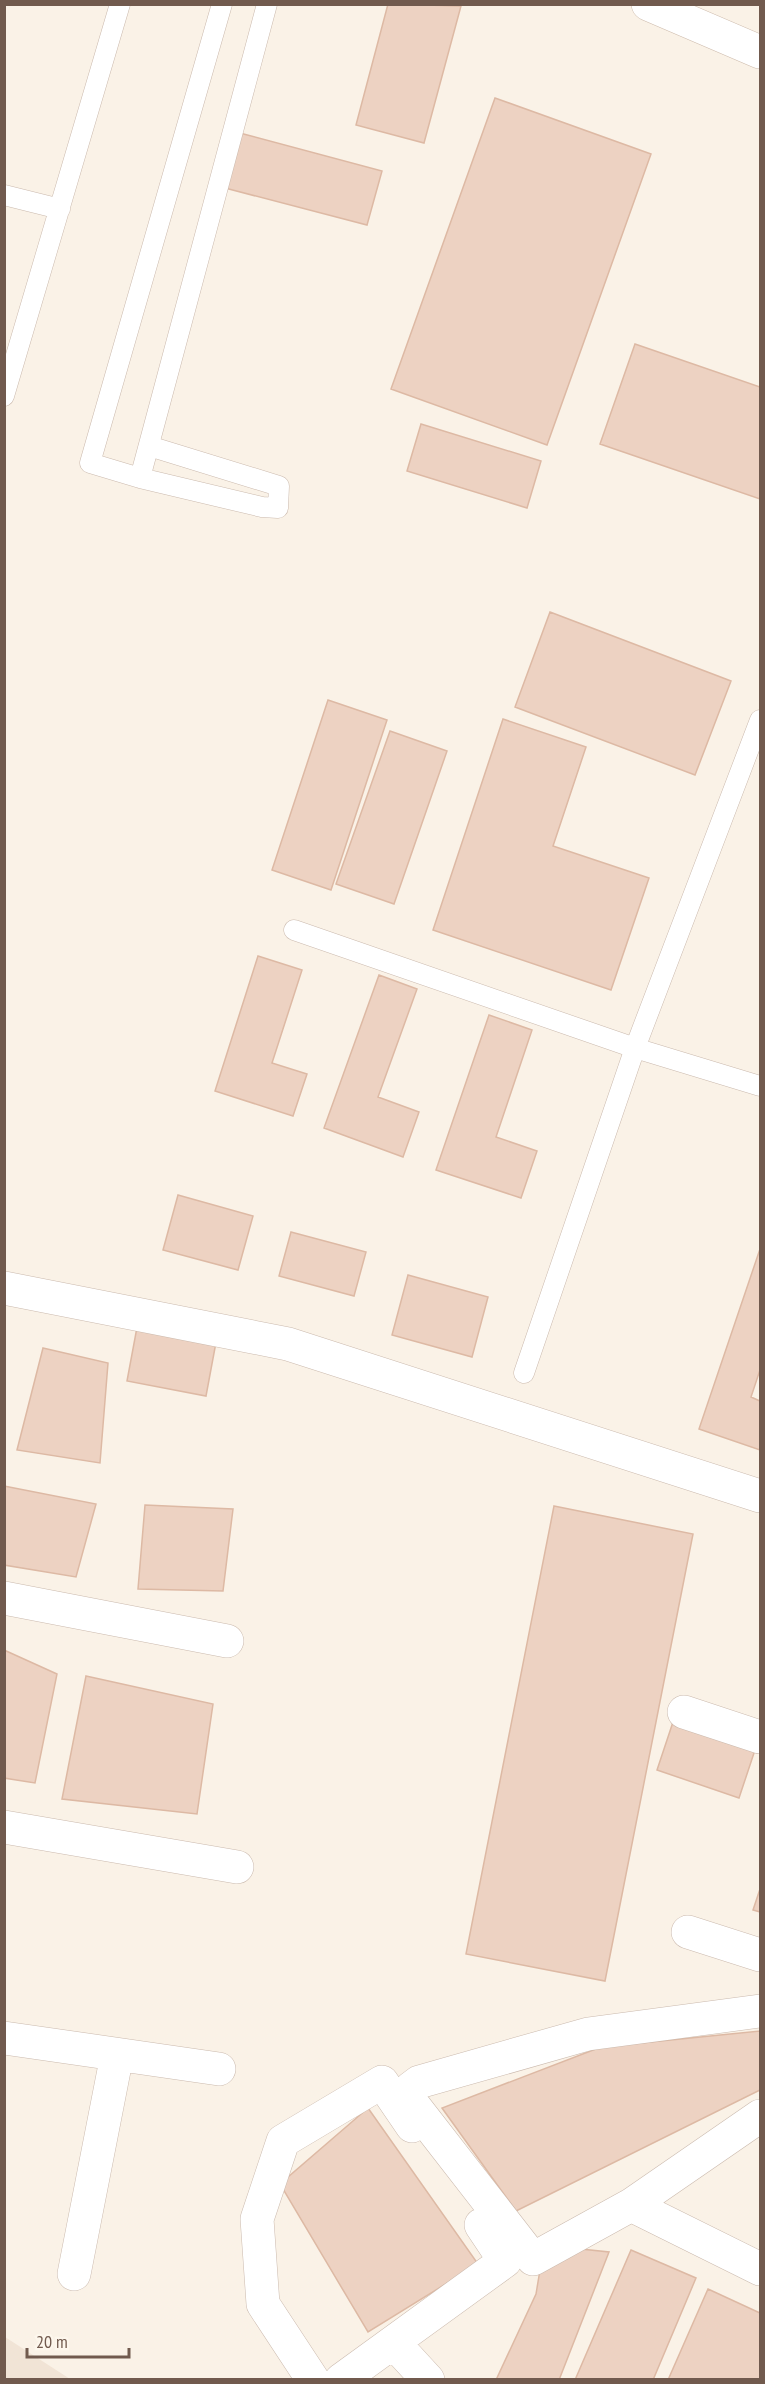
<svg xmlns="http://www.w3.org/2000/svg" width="765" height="2384" font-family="'PT Sans Narrow',sans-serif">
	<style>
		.residential { fill: #f1e4d6 }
		.building { fill: #edd2c2; stroke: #ddb9a4; stroke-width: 1.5 }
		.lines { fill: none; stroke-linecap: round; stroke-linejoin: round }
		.service-casing { stroke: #cbbaae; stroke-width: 21 }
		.minor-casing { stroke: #cbbaae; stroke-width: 34 }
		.secondary-casing { stroke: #cdbbac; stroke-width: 34 }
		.service { stroke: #fff; stroke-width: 20 }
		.minor { stroke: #fff; stroke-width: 33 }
		.secondary { stroke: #fff; stroke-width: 33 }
	</style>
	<rect width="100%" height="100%" fill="#faf2e7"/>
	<path class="residential" d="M5,2337L70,2379H5Z"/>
	<path class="building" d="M388,4L461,6L424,143L356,125Z
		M495,98L651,154L547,445L391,389Z
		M236,132L382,171L367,225L221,187Z
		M635,344L760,387V499L600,444Z
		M421,424L541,461L527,508L407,471Z
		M550,612L731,681L695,775L515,707Z
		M328,700L387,720L331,890L272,870Z
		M503,719L586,747L553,846L649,878L611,990L433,930Z
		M390,731L447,751L394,904L336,884Z
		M258,956L302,970L272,1063L307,1074L293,1116L215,1091Z
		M379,975L417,989L378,1097L419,1112L403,1157L324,1128Z
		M489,1015L532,1030L496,1137L537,1151L521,1198L436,1170Z
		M178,1195L253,1216L238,1270L163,1250Z
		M291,1232L366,1252L354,1296L279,1276Z
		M760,1249V1370L751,1397L760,1401V1450L699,1429Z
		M408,1275L488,1297L472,1357L392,1335Z
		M138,1322L217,1337L206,1396L127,1381Z
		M43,1348L108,1363L100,1463L17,1450Z
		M4,1486L96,1504L76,1577L4,1565Z
		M145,1505L233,1509L223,1591L138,1589Z
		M554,1506L693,1534L605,1981L466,1954Z
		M4,1650L57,1674L35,1783L4,1778Z
		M86,1676L213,1704L197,1814L62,1799Z
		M676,1713L758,1741L739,1798L657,1770Z
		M760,1889V1912L753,1910Z
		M760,2031V2090L516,2211L442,2108L601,2047Z
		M368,2108L478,2264L368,2332L280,2184Z
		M571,2248L609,2252L559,2380H496L536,2294L541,2264Z
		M631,2250L696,2278L653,2380H575Z
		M708,2289L760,2313V2380H668Z"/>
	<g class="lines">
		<g class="service-casing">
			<path id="service" d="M222,4L90,463L140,478L267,4
				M4,195L60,209
				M4,396L120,4
				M140,478L262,507L278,508L279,486L149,446
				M294,930L635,1048L760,1086
				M524,1373L635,1048L760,720"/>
		</g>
		<g class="minor-casing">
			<path id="minor" d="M4,1288L288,1344L760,1496
				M4,1598L227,1641
				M684,1712L760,1737
				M4,1827L237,1867
				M688,1932L760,1955
				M760,2011L588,2034L419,2082L411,2088L408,2098L533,2259L631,2205L760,2116
				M4,2038L219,2069
				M631,2205L760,2269
				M74,2274L117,2055
				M394,2343L428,2380
				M313,2380L263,2304L257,2219L283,2141L382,2082L412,2126
				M341,2380L505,2261L481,2225"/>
		</g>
		<g class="secondary-casing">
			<path id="secondary" d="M648,4L760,52"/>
		</g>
		<use href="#service" class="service"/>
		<use href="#minor" class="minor"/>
		<use href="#secondary" class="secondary"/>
	</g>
	<rect width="765" height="2384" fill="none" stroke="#715a4e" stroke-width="12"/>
	<path d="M27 2348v9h102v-9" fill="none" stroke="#715a4e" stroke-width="3"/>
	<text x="36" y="2348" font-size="18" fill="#715a4e" stroke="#fdf7ed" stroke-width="4.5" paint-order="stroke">20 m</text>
</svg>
